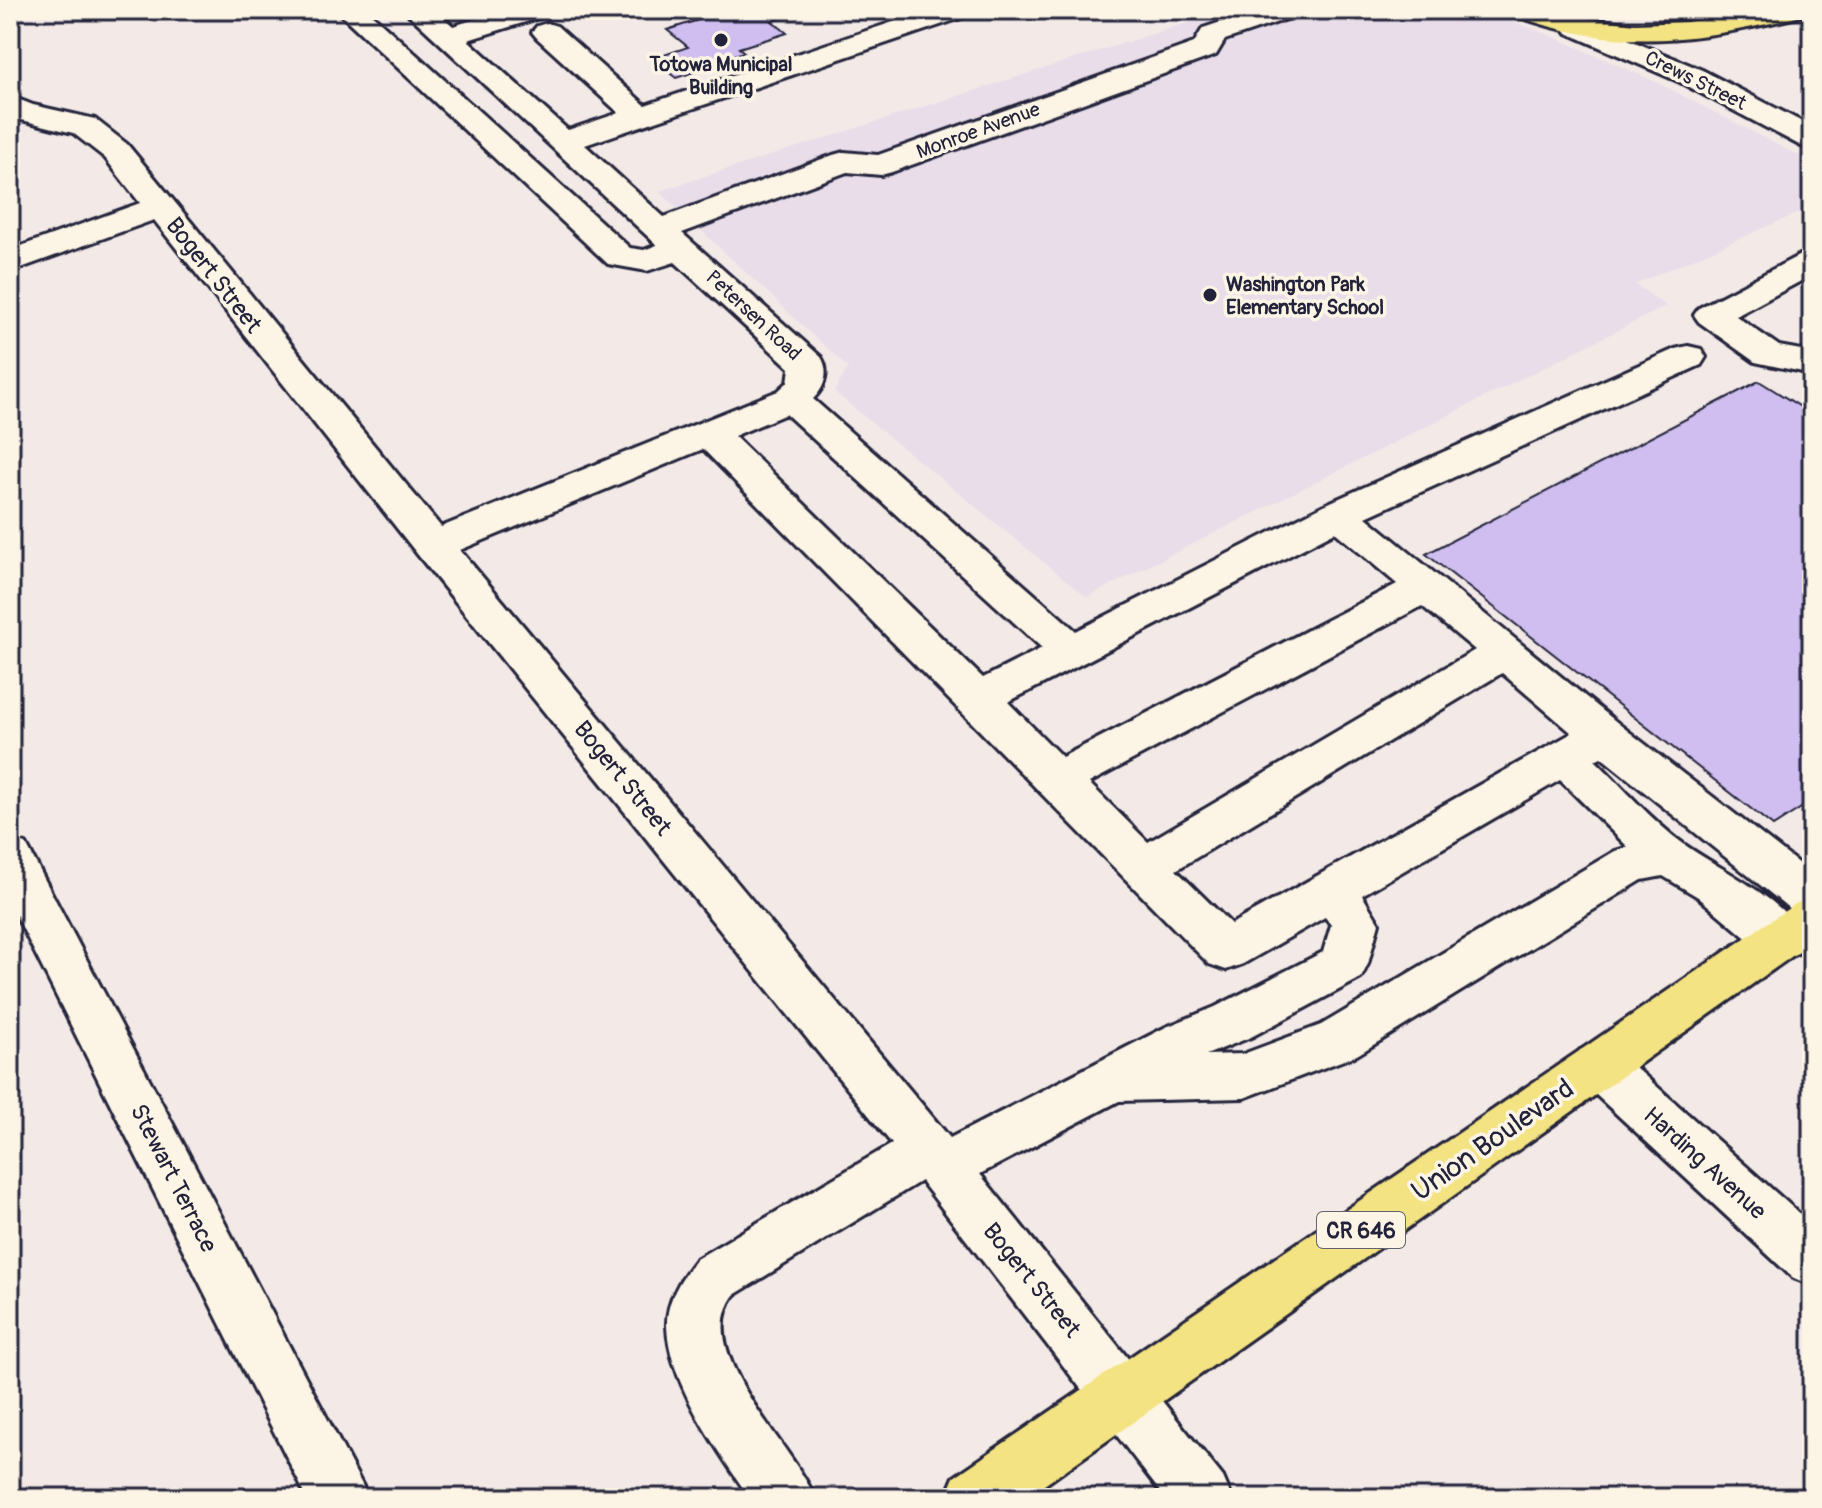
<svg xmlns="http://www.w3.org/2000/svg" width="1822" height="1508" font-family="Pangolin,sans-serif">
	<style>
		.built { fill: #e8dde9 }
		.building { fill: #cfbeef; stroke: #22223b; stroke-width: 2 }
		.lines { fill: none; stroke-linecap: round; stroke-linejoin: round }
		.minor-casing { stroke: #22223b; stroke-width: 6 }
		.major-casing { stroke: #22223b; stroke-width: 6 }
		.minor { fill: #fcf5e5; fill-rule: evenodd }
		.major { fill: #f4e382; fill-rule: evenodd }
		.poi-dot { fill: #22223b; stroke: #fcf5e5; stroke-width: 3 }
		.labels { text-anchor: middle; stroke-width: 7; stroke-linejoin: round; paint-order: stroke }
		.far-poi-label { font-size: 20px; font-weight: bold; fill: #22223b; stroke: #fcf5e5 }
		.far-street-label { font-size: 20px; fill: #22223b; stroke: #fcf5e5 }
		.shield { fill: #fcf5e5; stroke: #63616e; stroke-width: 2 }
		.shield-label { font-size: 22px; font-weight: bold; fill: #22223b }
		.street-label { font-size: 24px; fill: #22223b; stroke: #fcf5e5 }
		.near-street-label { font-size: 28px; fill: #22223b; stroke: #fcf5e5 }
	</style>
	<rect width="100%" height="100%" fill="#f3eae7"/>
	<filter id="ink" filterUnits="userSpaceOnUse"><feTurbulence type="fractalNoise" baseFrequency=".0125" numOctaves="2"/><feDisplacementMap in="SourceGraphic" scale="16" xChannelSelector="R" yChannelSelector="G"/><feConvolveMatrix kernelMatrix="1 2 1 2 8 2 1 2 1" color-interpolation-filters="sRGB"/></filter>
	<g filter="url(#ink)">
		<path class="built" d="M1228,10H1478L1547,34L1660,84L1812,163V207L1635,284L1666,306L1087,597L834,392L848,368L659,191Z"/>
		<path class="building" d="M730,10H807L772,21L787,33L739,48L744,52L732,56L735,59L676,78L652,59L688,47L667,30Z
			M1759,381L1812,414V801L1773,826L1426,554Z"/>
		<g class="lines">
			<g class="minor-casing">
				<path id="minor" d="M336,10H367L630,248L644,250L657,245L404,10H435L453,26L505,10H549L545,16L468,40L568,130L619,113L537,38L532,32L537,26L547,23L557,26L645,105L929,10H971L967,16L585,145L664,217L833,155L844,152L878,155L1194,43L1203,28L1257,10H1300L1296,16L1225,40L1216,55L892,172L881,175L847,172L682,233L821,357C830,371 825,388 813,399L1076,631L1324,505L1675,349L1688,346L1701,349L1706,357L1701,365L1366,517L1619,724L1812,874V919L1795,913L1601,757L1595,760C1624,788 1653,822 1685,845C1722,871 1784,898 1805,939L1798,953L1781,958L1764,953L1698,897L1663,876L1642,880L1357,1055L1244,1098L1119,1101L980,1174L1223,1477L1232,1498H1165L921,1181L734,1295C691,1352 793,1445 815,1498H750C718,1451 669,1384 667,1326C666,1301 681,1278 696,1259L892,1144L418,555L154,220L10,272V250L140,203L105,158L73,133L10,117V96L33,105L95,119L127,144L441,527L778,391L788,382L790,368L675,262L647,271L608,264ZM786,414L1042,648L983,678L734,436ZM703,449L1209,964L1226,970L1243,964L1325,917L1331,925L1323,952L1215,1007L1166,1027L950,1138L460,550ZM1335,532L1397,584L1062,757L1008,702ZM1422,606L1475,650L1148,842L1089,783ZM1502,673L1572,733L1231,924L1176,870ZM1560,780L1628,847L1615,851L1321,1025L1243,1054L1206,1055L1251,1037L1361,978L1368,964L1379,923L1362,895Z
					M1577,18L1702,70L1812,127V148L1801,146L1680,82L1567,33L1563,27L1567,21Z
					M1812,252V275L1736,316L1779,346L1812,352V374L1755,362L1699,322L1694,315L1699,308L1800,255Z
					M10,839L26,844L369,1498H307L10,903Z
					M1598,1044L1616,1050L1812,1225V1285L1793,1278L1580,1080L1573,1065L1580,1050Z"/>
			</g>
			<g class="major-casing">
				<path id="major" d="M1513,10H1554L1580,18L1636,24L1687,22L1753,10H1805L1801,16C1699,41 1618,53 1517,16Z
					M1812,898V942L1026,1498H945L954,1477L1795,904Z"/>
			</g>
			<use href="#minor" class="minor"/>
			<use href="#major" class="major"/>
		</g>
	</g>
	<g class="poi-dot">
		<circle cx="721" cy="40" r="8"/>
		<circle cx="1210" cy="295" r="8"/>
	</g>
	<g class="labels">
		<g class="far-poi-label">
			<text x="721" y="71">Totowa Municipal<tspan x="721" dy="23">Building</tspan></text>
			<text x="1226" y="291" text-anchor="start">Washington Park<tspan x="1226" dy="23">Elementary School</tspan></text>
		</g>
		<g class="far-street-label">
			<text transform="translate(1696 80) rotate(26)" y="7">Crews Street</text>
			<text transform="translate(978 130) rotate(-20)" y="7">Monroe Avenue</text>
			<text transform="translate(754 315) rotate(43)" y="7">Petersen Road</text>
		</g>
		<rect class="shield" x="1317" y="1212" width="88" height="36" rx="6"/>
		<g class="shield-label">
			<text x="1361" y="1238">CR 646</text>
		</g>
		<g class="street-label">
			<text transform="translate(214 275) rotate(52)" y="8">Bogert Street</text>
			<text transform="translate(623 778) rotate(51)" y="8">Bogert Street</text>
			<text transform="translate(1705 1163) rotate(42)" y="8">Harding Avenue</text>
			<text transform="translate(174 1178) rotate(63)" y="8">Stewart Terrace</text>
			<text transform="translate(1032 1280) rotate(51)" y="8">Bogert Street</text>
		</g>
		<g class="near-street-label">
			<text transform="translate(1492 1139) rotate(-35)" y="10">Union Boulevard</text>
		</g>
	</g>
	<rect width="1822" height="1508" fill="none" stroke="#fcf5e5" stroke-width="40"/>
	<rect x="20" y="20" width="1782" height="1468" fill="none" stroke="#22223b" stroke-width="3" filter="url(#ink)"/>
</svg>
